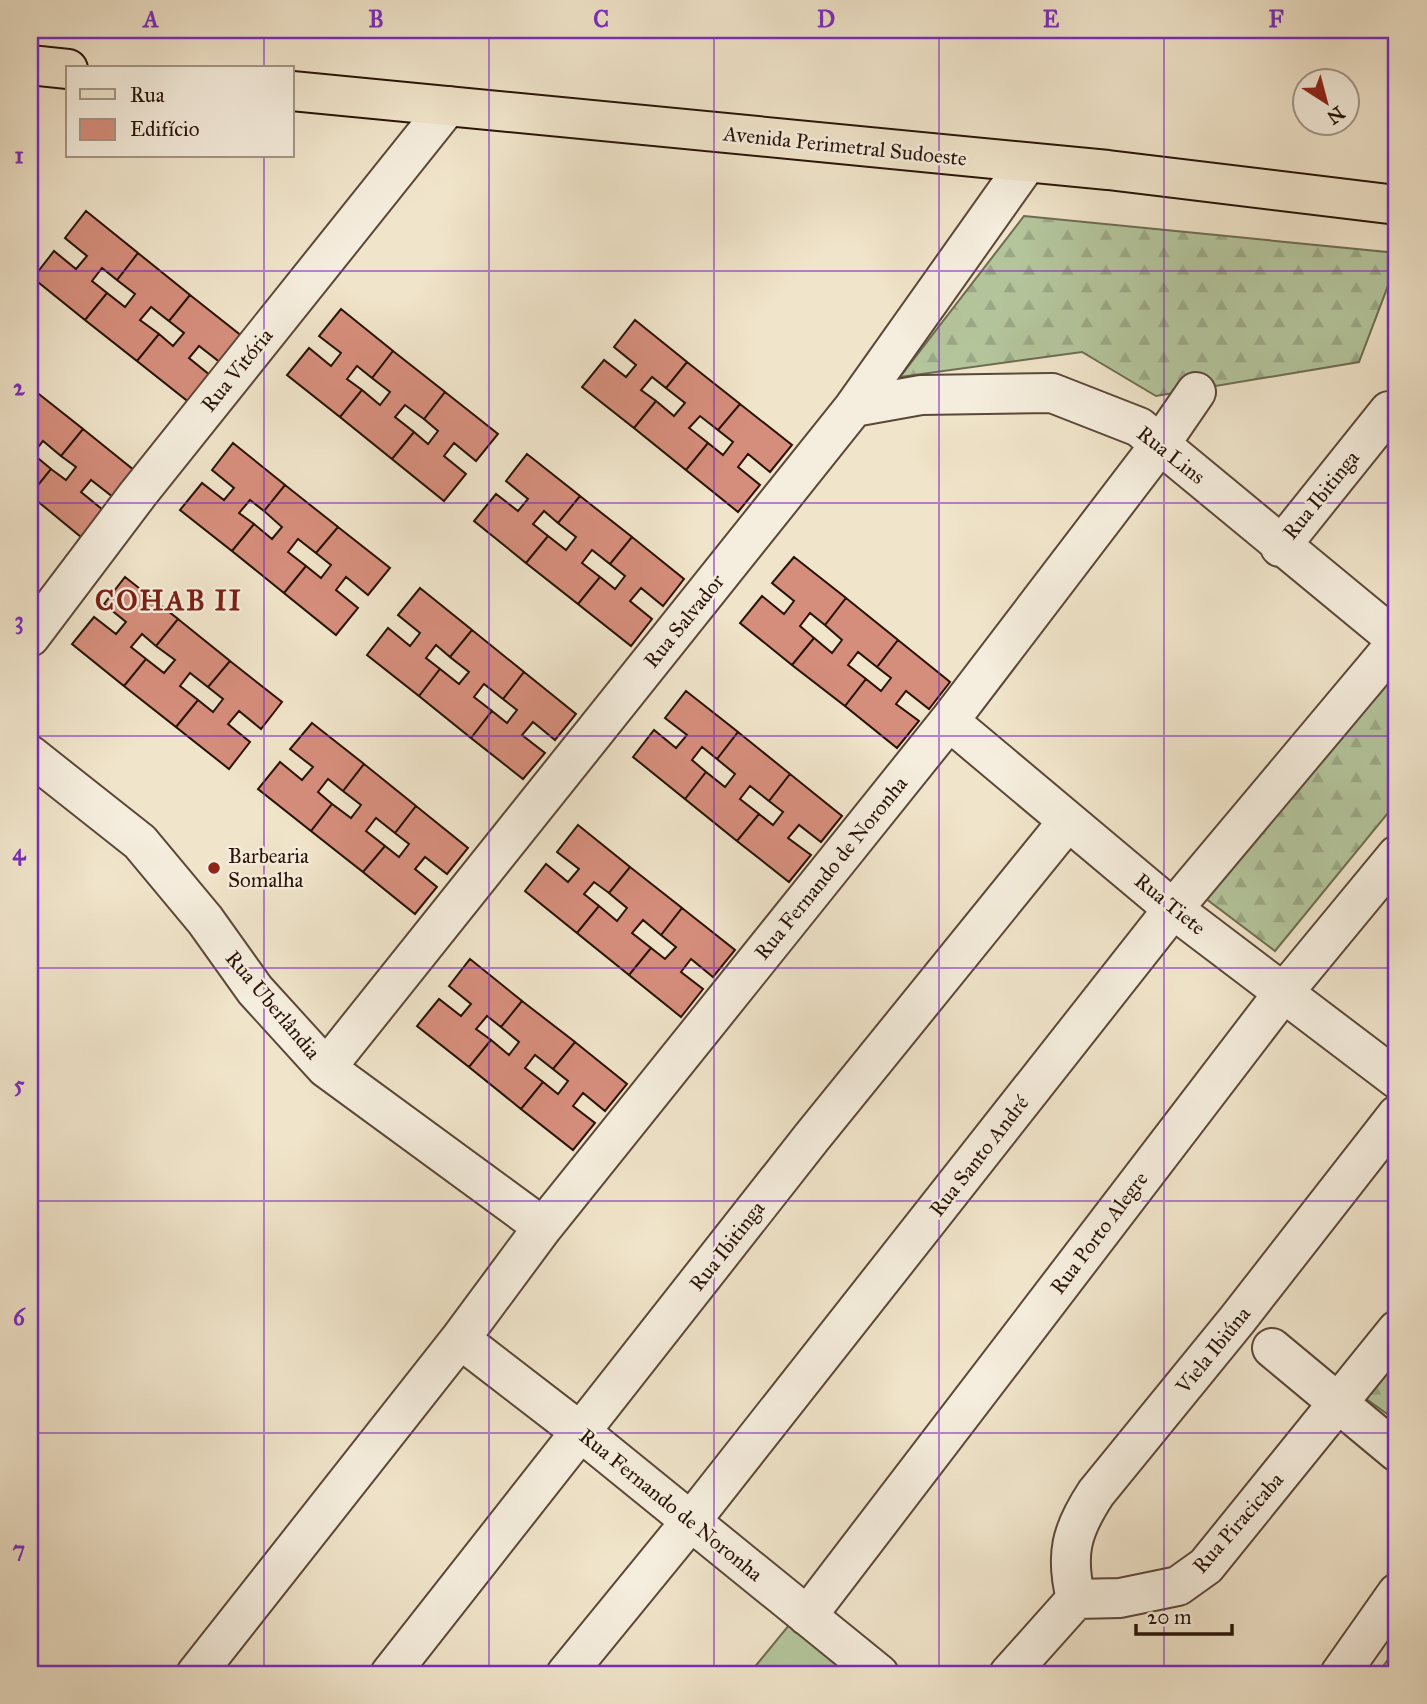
<svg xmlns="http://www.w3.org/2000/svg" width="1427" height="1704" font-family="'IM FELL Great Primer',serif">
	<style>
		.green { fill: #b4c59c; stroke: #6e6c52; stroke-width: 2 }
		.forest { fill: url(#forest-firs); stroke: #6e6c52; stroke-width: 2 }
		.building { fill: #d68e7c; stroke: #291308; stroke-width: 2 }
		.lines { fill: none; stroke-linecap: round; stroke-linejoin: round }
		.minor-casing { stroke: #5b4738; stroke-width: 42 }
		.major-casing { stroke: #291308; stroke-width: 42 }
		.minor { stroke: #f5eddd; stroke-width: 38 }
		.major { stroke: #f0e4ca; stroke-width: 38 }
		.grid { fill: none; stroke: #7b2cbf; stroke-width: 2; stroke-opacity: 0.55 }
		.poi-dot { fill: #8f2418; stroke: #f5eddd; stroke-width: 2.5 }
		.labels { text-anchor: middle; stroke-width: 5; stroke-linejoin: round; paint-order: stroke }
		.street-label { font-size: 21px; fill: #291308; stroke: #f5eddd }
		.poi-label { font-size: 21px; fill: #291308; stroke: #f5eddd; text-anchor: start }
		.district-label { font-size: 28px; font-weight: bold; letter-spacing: 2px; fill: #7a1f14; stroke: #f5eddd }
		.neatline { fill: none; stroke: #7b2cbf; stroke-width: 2.5 }
		.grid-label { font-size: 23px; text-anchor: middle; font-weight: bold; fill: #7b2cbf }
	</style>
	<defs>
		<pattern id="forest-firs" width="22" height="20" patternUnits="userSpaceOnUse" patternTransform="scale(1.75)"><rect width="22" height="20" fill="#b4c59c"/><path d="M5 1l3.5 6h-7zM16 11l3.5 6h-7z" fill="#9ba885"/></pattern>
	</defs>
	<rect width="100%" height="100%" fill="#f0e4ca"/>
	<filter id="stains"><feTurbulence type="fractalNoise" baseFrequency=".00286" numOctaves="4"/><feColorMatrix values="0 0 0 0 .2 0 0 0 0 .09 0 0 0 0 .02 0 0 0 .5 -.17"/></filter>
	<radialGradient id="worn" r=".72"><stop offset=".6" stop-color="#630" stop-opacity="0"/><stop offset="1" stop-color="#630" stop-opacity=".3"/></radialGradient>
	<path class="green" d="M794,1619L847,1674H749Z
		M1397,1648V1674H1377Z"/>
	<path class="forest" d="M1024,216L1397,253V262L1359,362L1156,396L1082,352L900,377Z
		M1397,640V802L1275,951L1205,898Z
		M1397,1359V1421L1365,1398Z"/>
	<path class="building" d="M86,211L138,253L117,280L102,268L92,281L107,293L85,320L33,278L54,251L76,269L87,256L65,238Z
		M138,253L190,295L169,321L151,307L140,320L159,334L137,361L85,320L107,293L125,307L135,294L117,280Z
		M190,295L243,337L221,363L199,346L189,358L211,376L190,403L137,361L159,334L173,346L184,333L169,321Z
		M341,309L393,351L372,378L357,366L347,379L362,390L340,417L287,375L309,348L331,366L341,353L319,336Z
		M635,320L687,362L666,388L652,377L641,390L656,401L634,428L582,387L604,360L626,377L636,365L614,347Z
		M393,351L445,392L424,419L405,405L395,417L414,432L392,459L340,417L362,390L380,405L390,392L372,378Z
		M687,362L740,404L718,430L700,416L689,428L708,443L686,470L634,428L656,401L674,416L685,403L666,388Z
		M30,387L83,429L61,456L43,441L33,454L51,469L30,495Z
		M445,392L498,434L476,461L454,443L444,456L466,474L444,501L392,459L414,432L428,444L438,431L424,419Z
		M740,404L792,445L770,472L748,454L738,467L760,485L738,512L686,470L708,443L723,455L733,442L718,430Z
		M83,429L135,471L113,497L91,480L81,492L103,510L81,537L30,495L51,469L66,480L76,467L61,456Z
		M233,443L285,485L264,511L250,500L239,513L254,524L232,551L180,510L202,483L224,500L234,488L212,470Z
		M527,454L580,496L558,523L544,511L533,524L548,536L526,563L474,521L496,494L518,511L528,499L506,481Z
		M285,485L338,527L316,553L298,539L288,552L306,566L284,593L232,551L254,524L272,539L282,527L264,511Z
		M580,496L632,537L610,564L592,550L582,563L600,577L578,604L526,563L548,536L566,550L576,537L558,523Z
		M338,527L390,568L368,595L346,577L336,590L358,608L336,635L284,593L306,566L321,578L331,565L316,553Z
		M632,537L684,579L663,606L641,588L630,601L652,619L631,646L578,604L600,577L615,589L625,576L610,564Z
		M794,557L846,598L825,625L810,613L800,626L814,638L792,665L740,623L762,596L784,614L794,601L772,583Z
		M125,577L178,619L156,646L142,634L131,647L146,659L124,686L72,644L94,617L116,634L126,622L104,604Z
		M420,588L472,630L450,657L436,645L426,658L440,669L419,696L367,655L388,628L410,646L420,633L398,615Z
		M846,598L898,640L877,667L858,652L848,665L866,679L845,706L792,665L814,638L832,653L842,640L825,625Z
		M178,619L230,661L208,687L190,673L180,686L198,700L176,727L124,686L146,659L164,673L175,660L156,646Z
		M472,630L524,672L503,699L484,684L474,697L492,711L471,738L419,696L440,669L459,684L469,672L450,657Z
		M898,640L950,682L929,709L906,691L896,704L919,721L897,748L845,706L866,679L881,691L891,678L877,667Z
		M230,661L282,702L261,729L239,711L228,724L250,742L229,769L176,727L198,700L213,712L223,699L208,687Z
		M524,672L576,714L555,740L533,722L522,735L545,753L523,779L471,738L492,711L507,723L517,710L503,699Z
		M686,691L738,732L717,759L702,747L692,760L706,772L685,799L633,757L654,730L676,748L687,735L665,718Z
		M312,723L364,764L343,791L328,779L318,792L332,804L311,831L258,789L280,762L302,780L313,767L290,749Z
		M738,732L790,774L769,801L750,786L740,799L759,814L737,841L685,799L706,772L725,787L735,774L717,759Z
		M364,764L416,806L395,833L376,818L366,831L385,846L363,872L311,831L332,804L351,818L361,805L343,791Z
		M790,774L842,816L821,842L799,825L788,838L811,855L789,882L737,841L759,814L773,825L783,812L769,801Z
		M416,806L468,848L447,874L425,857L415,869L437,887L415,914L363,872L385,846L399,857L409,844L395,833Z
		M578,825L630,867L609,893L594,882L584,894L599,906L577,933L525,891L546,864L568,882L579,869L557,852Z
		M630,867L682,908L661,935L643,920L632,933L651,948L629,975L577,933L599,906L617,921L627,908L609,893Z
		M682,908L735,950L713,977L691,959L681,972L703,989L681,1017L629,975L651,948L665,959L676,947L661,935Z
		M470,959L522,1001L501,1027L487,1016L476,1029L491,1040L469,1067L417,1026L439,999L461,1016L471,1004L449,986Z
		M522,1001L575,1042L553,1069L535,1055L525,1068L543,1082L521,1109L469,1067L491,1040L509,1055L519,1042L501,1027Z
		M575,1042L627,1084L605,1111L583,1093L573,1106L595,1123L573,1150L521,1109L543,1082L558,1094L568,1081L553,1069Z"/>
	<g class="lines">
		<g class="minor-casing">
			<path id="minor" d="M854,407L921,395L1052,393L1139,427L1397,640
				M1280,547L1389,411
				M30,637L138,494L448,106
				M949,721L1173,909L1397,1079
				M30,755L140,842L205,920L255,990L326,1068L543,1227
				M326,1068L854,407L1027,163
				M460,1339L582,1433L879,1674
				M1272,1348L1397,1452
				M1076,1599C1065,1555 1071,1531 1096,1493L1237,1320L1397,1115
				M807,1616L1284,992L1397,855
				M196,1674L460,1339L543,1227L949,721L1161,443L1196,392
				M390,1674L812,1137L1068,821
				M566,1674L691,1521L1173,909L1397,642
				M1009,1674L1076,1599L1120,1598L1178,1586L1206,1566L1397,1330
				M1340,1674L1397,1593"/>
		</g>
		<g class="major-casing">
			<path id="major" d="M30,65L68,69
				M292,91L1108,170L1397,205"/>
		</g>
		<use href="#minor" class="minor"/>
		<use href="#major" class="major"/>
	</g>
	<path class="grid" d="M264,30V68M489,30V1674M714,30V1674M939,30V1674M1164,30V1674M264,156V1674M30,271H1397M30,503H1397M30,736H1397M30,968H1397M30,1201H1397M30,1433H1397"/>
	<circle class="poi-dot" cx="214" cy="868" r="7"/>
	<g class="labels">
		<g class="street-label">
			<text transform="translate(845 146) rotate(6)" y="7">Avenida Perimetral Sudoeste</text>
			<text transform="translate(237 370) rotate(-51)" y="7">Rua Vitória</text>
			<text transform="translate(1171 455) rotate(38)" y="7">Rua Lins</text>
			<text transform="translate(1321 495) rotate(-51)" y="7">Rua Ibitinga</text>
			<text transform="translate(684 621) rotate(-51)" y="7">Rua Salvador</text>
			<text transform="translate(831 868) rotate(-51)" y="7">Rua Fernando de Noronha</text>
			<text transform="translate(1170 904) rotate(39)" y="7">Rua Tiete</text>
			<text transform="translate(273 1005) rotate(50)" y="7">Rua Uberlândia</text>
			<text transform="translate(979 1156) rotate(-52)" y="7">Rua Santo André</text>
			<text transform="translate(1099 1233) rotate(-53)" y="7">Rua Porto Alegre</text>
			<text transform="translate(727 1246) rotate(-52)" y="7">Rua Ibitinga</text>
			<text transform="translate(1213 1350) rotate(-51)" y="7">Viela Ibiúna</text>
			<text transform="translate(671 1505) rotate(39)" y="7">Rua Fernando de Noronha</text>
			<text transform="translate(1238 1523) rotate(-49)" y="7">Rua Piracicaba</text>
		</g>
		<g class="poi-label">
			<text x="228" y="863">Barbearia<tspan x="228" dy="24">Somalha</tspan></text>
		</g>
		<g class="district-label">
			<text x="169" y="610">COHAB II</text>
		</g>
	</g>
	<rect width="1427" height="1704" fill="none" stroke="#f0e4ca" stroke-width="77"/>
	<rect x="66" y="66" width="228" height="91" fill="#f5eddd" stroke="#a39688" stroke-width="2"/>
	<rect x="80" y="89" width="35" height="10" fill="#f0e4ca" stroke="#a39688" stroke-width="2"/>
	<text x="130" y="102" font-size="21" fill="#291308">Rua</text>
	<rect x="80" y="119" width="35" height="21" fill="#d68e7c" stroke="#a39688" stroke-width="2"/>
	<text x="130" y="136" font-size="21" fill="#291308">Edifício</text>
	<g transform="translate(1326 102) rotate(144)"><circle r="33" fill="#f5eddd" stroke="#a39688" stroke-width="2"/>
	<path d="M0-5L12 26L0 18L-12 26Z" fill="#8f2418"/>
	<text y="-10" font-size="19" font-weight="bold" text-anchor="middle" fill="#291308">N</text>
	</g>
	<path d="M1136 1624v10h96v-10" fill="none" stroke="#291308" stroke-width="3.5"/>
	<text x="1147" y="1624" font-size="21" fill="#291308" stroke="#f5eddd" stroke-width="5" paint-order="stroke">20 m</text>
	<rect x="38" y="38" width="1350" height="1628" class="neatline"/>
	<g class="grid-label">
		<text x="151" y="27">A</text>
		<text x="376" y="27">B</text>
		<text x="601" y="27">C</text>
		<text x="826" y="27">D</text>
		<text x="1051" y="27">E</text>
		<text x="1276" y="27">F</text>
		<text x="19" y="163">1</text>
		<text x="19" y="395">2</text>
		<text x="19" y="628">3</text>
		<text x="19" y="860">4</text>
		<text x="19" y="1092">5</text>
		<text x="19" y="1325">6</text>
		<text x="19" y="1557">7</text>
	</g>
	<rect width="100%" height="100%" filter="url(#stains)"/>
	<rect width="100%" height="100%" fill="url(#worn)"/>
</svg>
